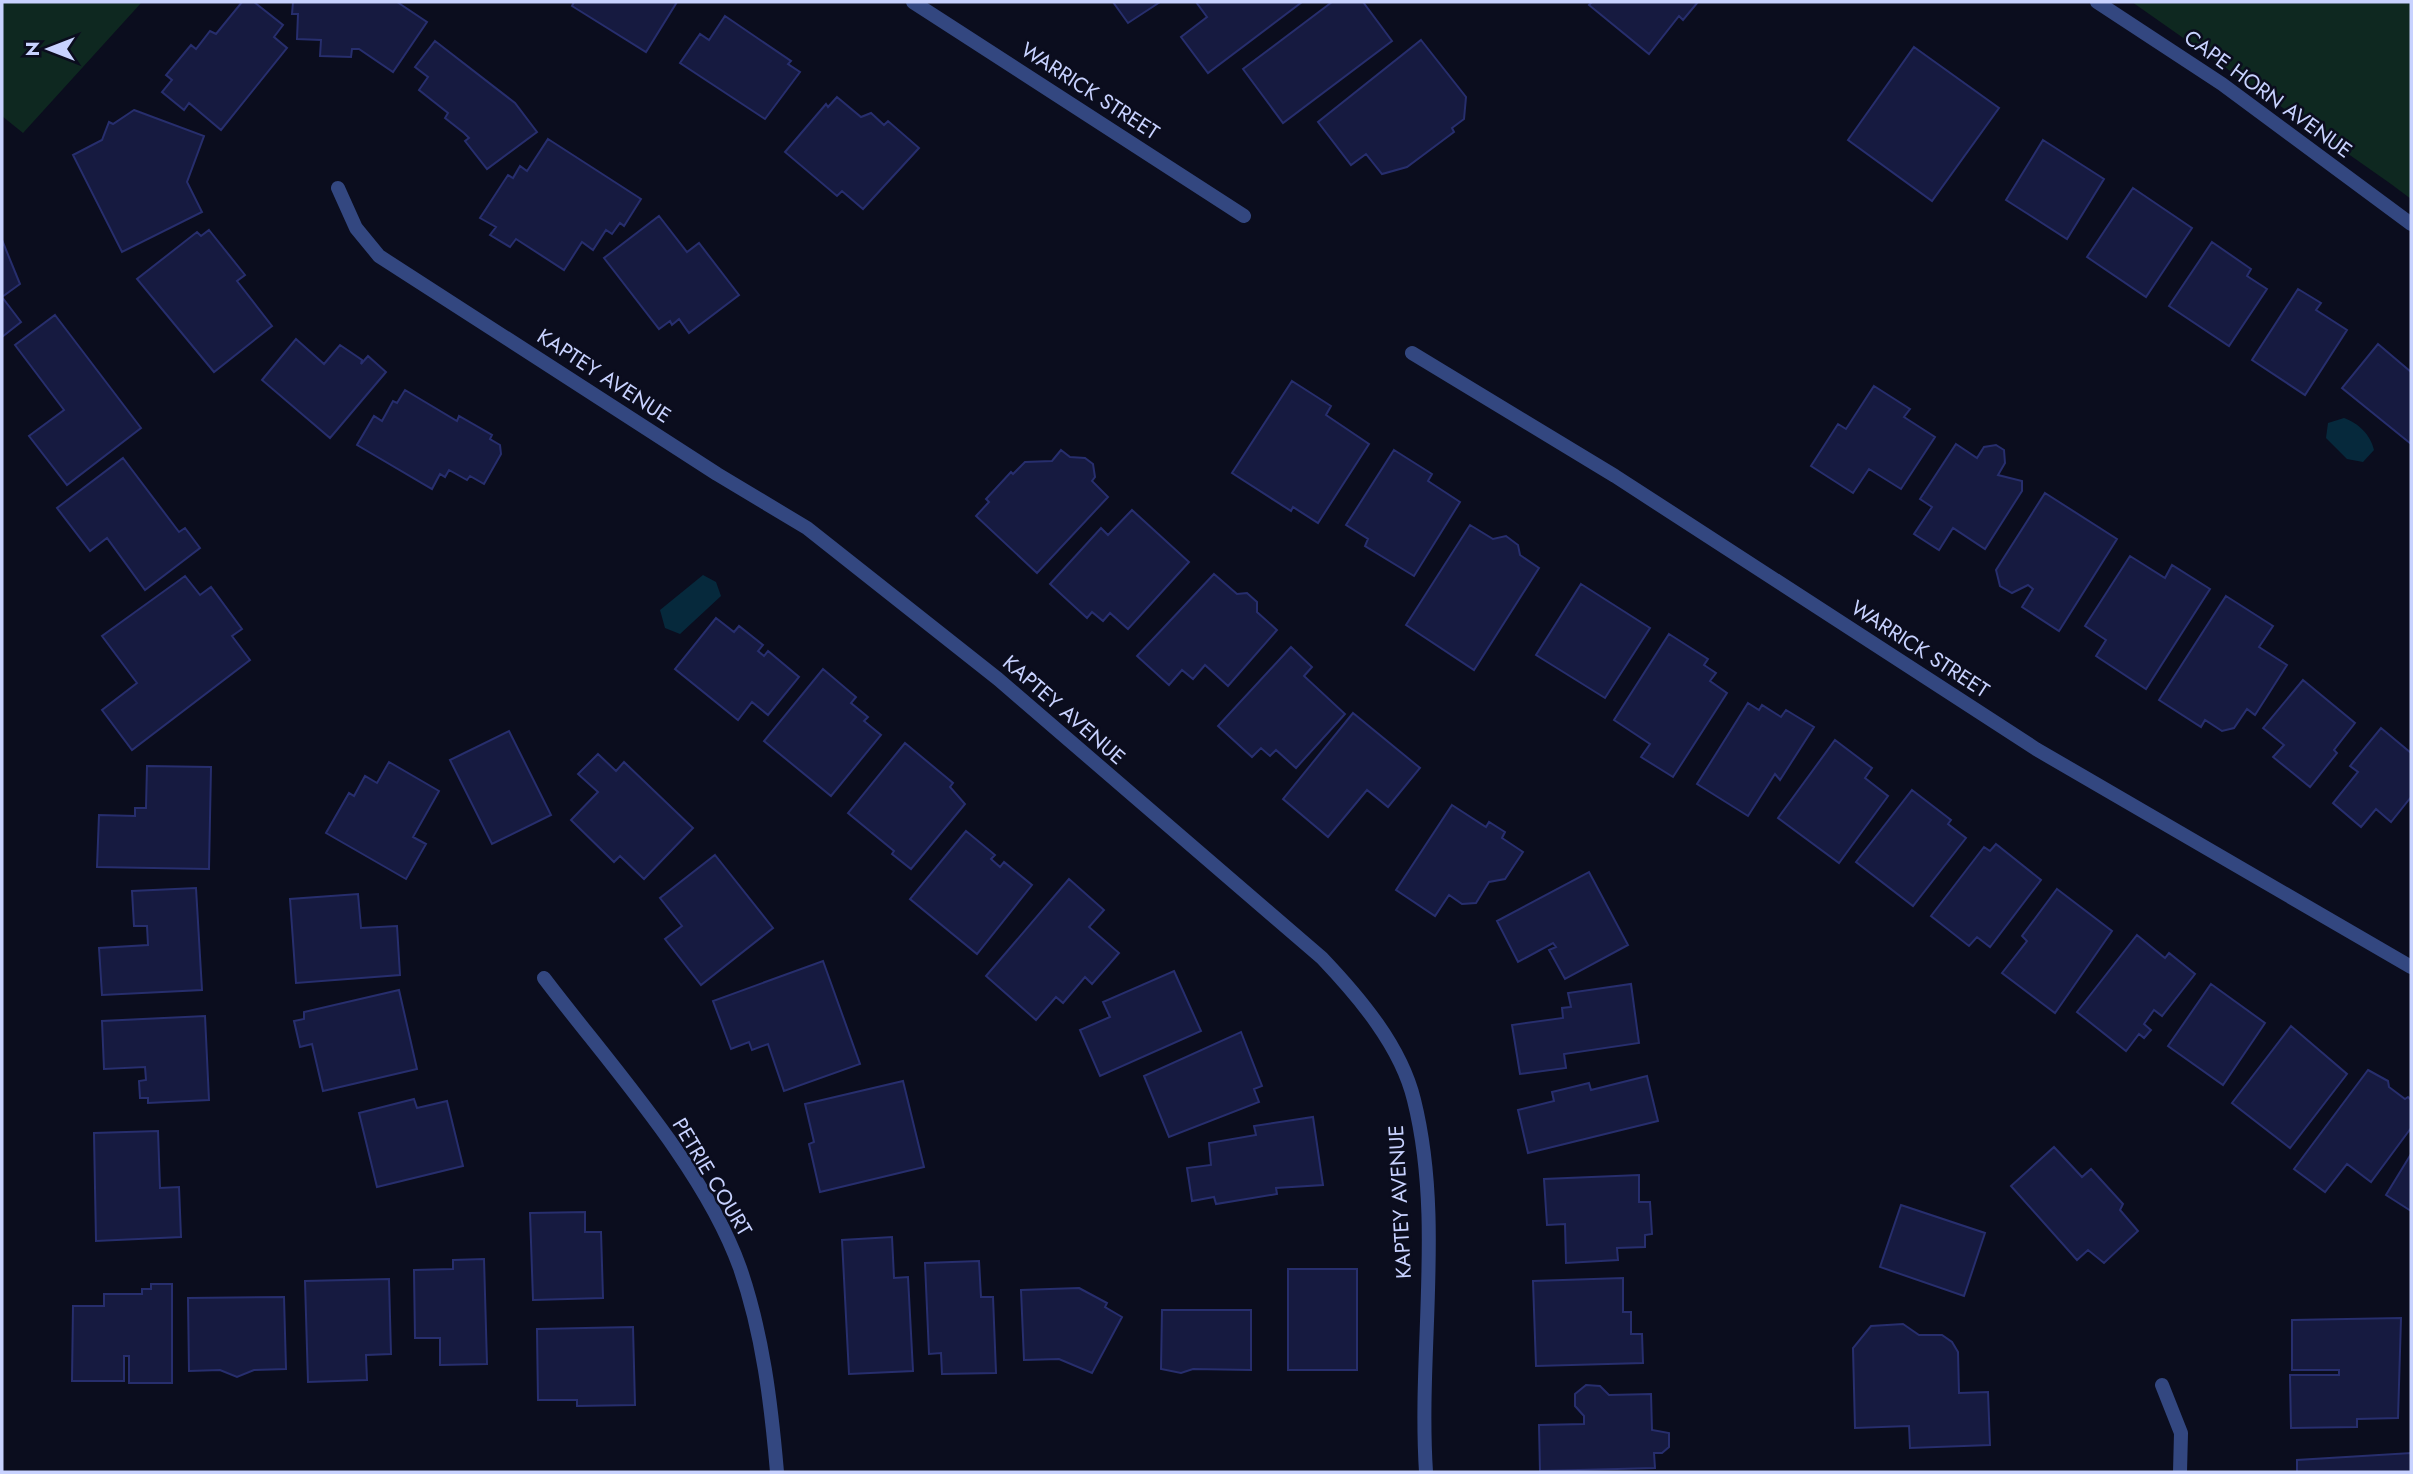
<svg xmlns="http://www.w3.org/2000/svg" width="2413" height="1474" font-family="Jost,sans-serif">
	<style>
		.green { fill: #0e2820 }
		.water { fill: #06293c }
		.building { fill: #161a40; stroke: #272e6d; stroke-width: 2 }
		.lines { fill: none; stroke-linecap: round; stroke-linejoin: round }
		.minor { stroke: #334780; stroke-width: 14 }
		.tertiary { stroke: #334780; stroke-width: 14 }
		.labels { text-anchor: middle; stroke-width: 5; stroke-linejoin: round; paint-order: stroke }
		.street-label { font-size: 21px; fill: #c8d2ff; stroke: #0b0d1e }
	</style>
	<rect width="100%" height="100%" fill="#0b0d1e"/>
	<path class="green" d="M2,2H142L23,133L2,116Z
		M2132,2H2411V199L2391,184Z"/>
	<path class="water" d="M2344,418C2358,423 2371,435 2374,450L2363,462L2347,459L2326,438L2328,423Z
		M703,575L716,582L721,596L680,634L665,628L660,610Z"/>
	<path class="building" d="M242,2H254L283,25L274,37L287,48L221,130L189,103L184,110L162,92L172,80L166,75L191,45L196,49L210,31L216,34Z
		M293,2H397L427,22L393,72L359,49H352L351,57L320,56L321,40L297,39L298,14H292Z
		M574,2H677L646,52L572,6Z
		M1113,2H1160L1128,23Z
		M1196,2H1302L1208,73L1181,37L1207,17Z
		M1332,2H1363L1392,41L1283,123L1243,69Z
		M1592,2H1698L1683,20L1679,16L1649,54L1589,5Z
		M725,16L791,61L788,64L800,72L765,119L680,63L700,34L709,40Z
		M1421,40L1466,97L1464,119L1452,128L1454,132L1407,167L1382,174L1366,154L1351,165L1318,122Z
		M435,41L515,103L537,132L487,169L465,141L469,138L464,133L445,118L448,113L419,90L428,77L415,67Z
		M1914,47L1999,108L1932,201L1848,140Z
		M837,97L861,117L871,113L884,125L888,121L919,148L863,209L842,191L837,196L785,152L826,104L828,107Z
		M134,110L204,136L187,182L202,212L122,252L73,155L102,140L109,122L113,124Z
		M548,139L641,199L624,226L620,223L612,234L606,230L593,250L582,242L564,270L516,239L510,247L490,235L496,227L480,218L508,175L513,178L520,166L527,171Z
		M2043,140L2104,179L2067,239L2006,200Z
		M2133,188L2192,228L2146,297L2087,257Z
		M659,216L687,252L699,243L739,295L689,333L679,319L672,325L670,321L659,329L604,258Z
		M209,230L245,275L237,281L272,326L214,372L137,279L197,232L201,236Z
		M2,240L20,284L2,297L21,322L2,337Z
		M2212,242L2251,269L2247,276L2267,289L2229,346L2169,306Z
		M2298,289L2321,303L2316,310L2347,330L2305,395L2252,360Z
		M55,315L141,428L67,485L29,436L64,410L15,345Z
		M296,339L324,364L340,345L362,360L361,364L368,356L386,372L330,438L262,380Z
		M2378,344L2411,372V444L2342,388Z
		M1292,381L1331,406L1326,415L1369,444L1318,523L1293,507L1291,511L1232,473Z
		M1874,386L1910,409L1904,417L1935,437L1901,489L1869,469L1853,493L1811,466L1838,424L1846,429Z
		M405,390L457,421L459,416L492,435L490,439L500,445L501,454L484,484L470,476L467,480L449,470L445,477L440,474L432,489L357,445L374,416L382,421L393,401L397,403Z
		M1956,444L1977,458L1984,447L1996,445L2004,450L2005,463L1998,475L2022,481V491L1985,549L1953,528L1939,550L1914,534L1932,507L1920,499Z
		M1061,450L1070,457L1085,458L1093,464L1095,477L1092,481L1108,497L1037,573L976,516L989,502L986,499L1011,472L1013,474L1025,462L1052,461Z
		M1394,450L1432,474L1428,481L1460,502L1414,576L1365,546L1368,539L1346,525Z
		M123,458L179,532L185,528L200,548L145,590L107,538L90,551L57,508Z
		M2045,493L2117,539L2059,631L2022,607L2033,589L2028,585L2012,593L2000,586L1996,570Z
		M1132,510L1189,562L1128,629L1110,613L1103,621L1092,612L1087,618L1050,584L1101,528L1108,535Z
		M1470,525L1493,539L1506,536L1518,545L1520,555L1539,568L1474,670L1406,625Z
		M2130,556L2165,578L2172,565L2210,589L2146,689L2096,656L2106,640L2085,626Z
		M1214,574L1237,594L1247,593L1257,602V612L1277,630L1228,686L1205,665L1193,679L1182,670L1169,685L1137,656Z
		M185,576L200,595L211,587L242,629L232,636L250,660L132,750L102,710L137,683L102,636Z
		M1581,584L1650,628L1605,698L1536,655Z
		M2226,596L2273,626L2259,647L2287,665L2255,715L2247,709L2234,728L2222,731L2205,720L2201,727L2159,700Z
		M716,618L734,632L739,626L763,645L758,651L764,656L768,651L799,677L768,715L752,702L738,720L675,669Z
		M1669,634L1708,659L1704,665L1716,673L1710,681L1727,693L1673,777L1641,757L1650,744L1614,720Z
		M1291,647L1312,667L1304,676L1345,714L1296,768L1276,750L1270,756L1261,748L1252,757L1218,726Z
		M823,669L856,697L851,703L868,717L864,721L881,735L831,796L764,741Z
		M2303,680L2355,723L2334,750L2337,753L2310,787L2273,757L2284,745L2263,728Z
		M1748,703L1759,710L1762,705L1781,717L1786,710L1814,727L1780,780L1775,774L1748,816L1697,784Z
		M1353,713L1420,768L1388,807L1367,790L1328,837L1283,799Z
		M2381,728L2411,753V797L2391,822L2376,809L2361,827L2333,803L2358,772L2350,766Z
		M509,731L551,815L492,844L450,760Z
		M1835,740L1872,768L1865,778L1888,796L1839,863L1778,818Z
		M905,743L953,783L950,787L965,804L911,869L892,854L894,851L848,813Z
		M598,754L616,771L624,762L693,828L644,879L620,856L614,862L571,820L598,792L578,774Z
		M389,762L439,791L413,837L426,844L406,879L326,833L349,793L354,796L365,776L377,783Z
		M147,766L211,767L209,869L97,867L99,815L135,816V808H146Z
		M1912,790L1951,820L1948,824L1966,838L1913,906L1856,862Z
		M1452,805L1486,827L1489,822L1505,832L1502,838L1523,852L1505,879L1489,882L1476,903L1462,904L1449,895L1435,916L1396,890Z
		M966,831L995,855L991,859L1000,867L1004,862L1032,885L977,954L910,899Z
		M1996,844L2041,880L1990,947L1977,937L1969,946L1931,916L1984,847L1990,851Z
		M715,855L773,928L701,985L665,939L682,926L660,898Z
		M1589,872L1628,945L1565,979L1549,950L1556,947L1553,943L1518,962L1497,921Z
		M1069,879L1104,910L1089,927L1119,953L1092,984L1085,977L1063,1003L1056,997L1036,1020L986,976Z
		M196,888L202,990L102,995L99,948L148,945L147,926H134L132,891Z
		M2057,889L2112,931L2055,1013L2002,973L2027,941L2022,936Z
		M358,894L361,928L397,926L400,975L296,983L290,899Z
		M2137,935L2165,958L2169,953L2195,974L2162,1016L2154,1010L2144,1024L2151,1030L2144,1038L2139,1034L2126,1051L2077,1012Z
		M823,961L860,1064L784,1091L768,1044L752,1050L749,1042L731,1049L713,1001Z
		M1174,971L1201,1031L1100,1076L1080,1030L1110,1017L1103,1002Z
		M1631,984L1639,1043L1564,1054L1566,1068L1520,1074L1512,1025L1563,1018L1562,1008L1571,1007L1568,993Z
		M2211,984L2265,1023L2223,1085L2168,1046Z
		M399,990L417,1069L323,1091L312,1044L300,1047L294,1021L304,1019V1012Z
		M205,1016L209,1100L148,1103V1098H140L139,1081L146,1080L145,1067L104,1069L102,1021Z
		M2291,1026L2347,1074L2290,1148L2232,1103Z
		M1241,1032L1262,1086L1254,1089L1259,1102L1169,1137L1144,1076Z
		M2368,1070L2388,1081L2389,1087L2405,1099L2408,1097L2411,1100V1128L2371,1182L2347,1164L2325,1192L2294,1169Z
		M1647,1076L1658,1121L1528,1153L1518,1110L1554,1101L1552,1092L1589,1083L1591,1090Z
		M903,1081L924,1167L820,1192L809,1144L814,1142L805,1104Z
		M414,1099L417,1108L447,1101L463,1166L377,1187L359,1113Z
		M1313,1117L1323,1185L1276,1188L1277,1194L1216,1204L1214,1197L1192,1201L1187,1168L1211,1165L1209,1143L1256,1135L1254,1126Z
		M158,1131L160,1188L179,1187L181,1237L96,1241L94,1133Z
		M2054,1147L2082,1177L2091,1169L2123,1204L2120,1210L2138,1231L2104,1263L2088,1250L2077,1260L2011,1186Z
		M2411,1154V1211L2386,1195Z
		M1639,1175V1202H1650L1652,1234L1645,1235V1247L1617,1248L1618,1260L1566,1263L1565,1224L1547,1225L1544,1179Z
		M1901,1205L1985,1233L1964,1296L1880,1267Z
		M585,1212V1232H601L603,1298L533,1300L530,1213Z
		M892,1237L894,1278L908,1277L913,1371L849,1374L842,1240Z
		M484,1259L487,1364L440,1365V1338H415L414,1270L453,1269V1260Z
		M979,1261L981,1297H993L996,1373L942,1374L941,1353L929,1354L925,1263Z
		M1288,1269H1357V1370H1288Z
		M1623,1278V1312H1631V1334H1642L1643,1363L1536,1366L1533,1281Z
		M389,1279L391,1354L366,1355L367,1380L308,1382L305,1281Z
		M151,1284H172V1383H129V1356H124V1381H72L73,1306H104V1294H142V1289H151Z
		M1079,1288L1107,1303L1105,1307L1122,1317L1092,1373L1059,1359L1024,1360L1021,1290Z
		M284,1297L286,1369L254,1370L237,1377L220,1370L189,1371L188,1298Z
		M1162,1310H1251V1370L1193,1369L1181,1373L1161,1369Z
		M2401,1318L2398,1418L2357,1419V1427L2291,1428L2290,1375H2339V1370H2292V1320Z
		M1903,1324L1919,1335H1942L1952,1342L1958,1352L1959,1393L1988,1392L1990,1445L1910,1448L1909,1426L1855,1428L1853,1348L1871,1326Z
		M633,1327L635,1405L577,1406V1400H538L537,1329Z
		M1586,1385L1600,1386L1609,1395L1651,1394L1652,1430L1669,1433V1447L1662,1453H1654L1655,1468L1540,1471L1539,1425L1584,1424V1416L1575,1406V1394Z
		M2411,1453V1472H2297V1460Z"/>
	<g class="lines">
		<path class="minor" d="M913,2L1244,216
			M338,188L356,228L379,256L717,474L807,528L998,679L1322,958C1359,997 1401,1046 1414,1100C1444,1220 1418,1350 1426,1472
			M1412,353L1615,476L2036,749L2411,967
			M544,978C609,1064 704,1167 740,1268C763,1335 771,1403 777,1472
			M2162,1385L2181,1433L2180,1472"/>
		<path class="tertiary" d="M2097,2L2222,84L2411,224"/>
	</g>
	<g class="labels">
		<g class="street-label">
			<text transform="translate(1090 91) rotate(33)" y="7">WARRICK STREET</text>
			<text transform="translate(2268 94) rotate(36)" y="7">CAPE HORN AVENUE</text>
			<text transform="translate(604 376) rotate(33)" y="7">KAPTEY AVENUE</text>
			<text transform="translate(1920 649) rotate(33)" y="7">WARRICK STREET</text>
			<text transform="translate(1064 710) rotate(41)" y="7">KAPTEY AVENUE</text>
			<text transform="translate(712 1177) rotate(59)" y="7">PETRIE COURT</text>
			<text transform="translate(1400 1202) rotate(-93)" y="7">KAPTEY AVENUE</text>
		</g>
	</g>
	<rect width="2413" height="1474" fill="none" stroke="#c8d2ff" stroke-width="7"/>
	<g transform="translate(49 49) rotate(270)" stroke="#0b0d1e" stroke-width="5" paint-order="stroke">
	<path d="M0-5L12 26L0 18L-12 26Z" fill="#c8d2ff"/>
	<text y="-10" font-size="19" font-weight="bold" text-anchor="middle" fill="#c8d2ff">N</text>
	</g>
</svg>
